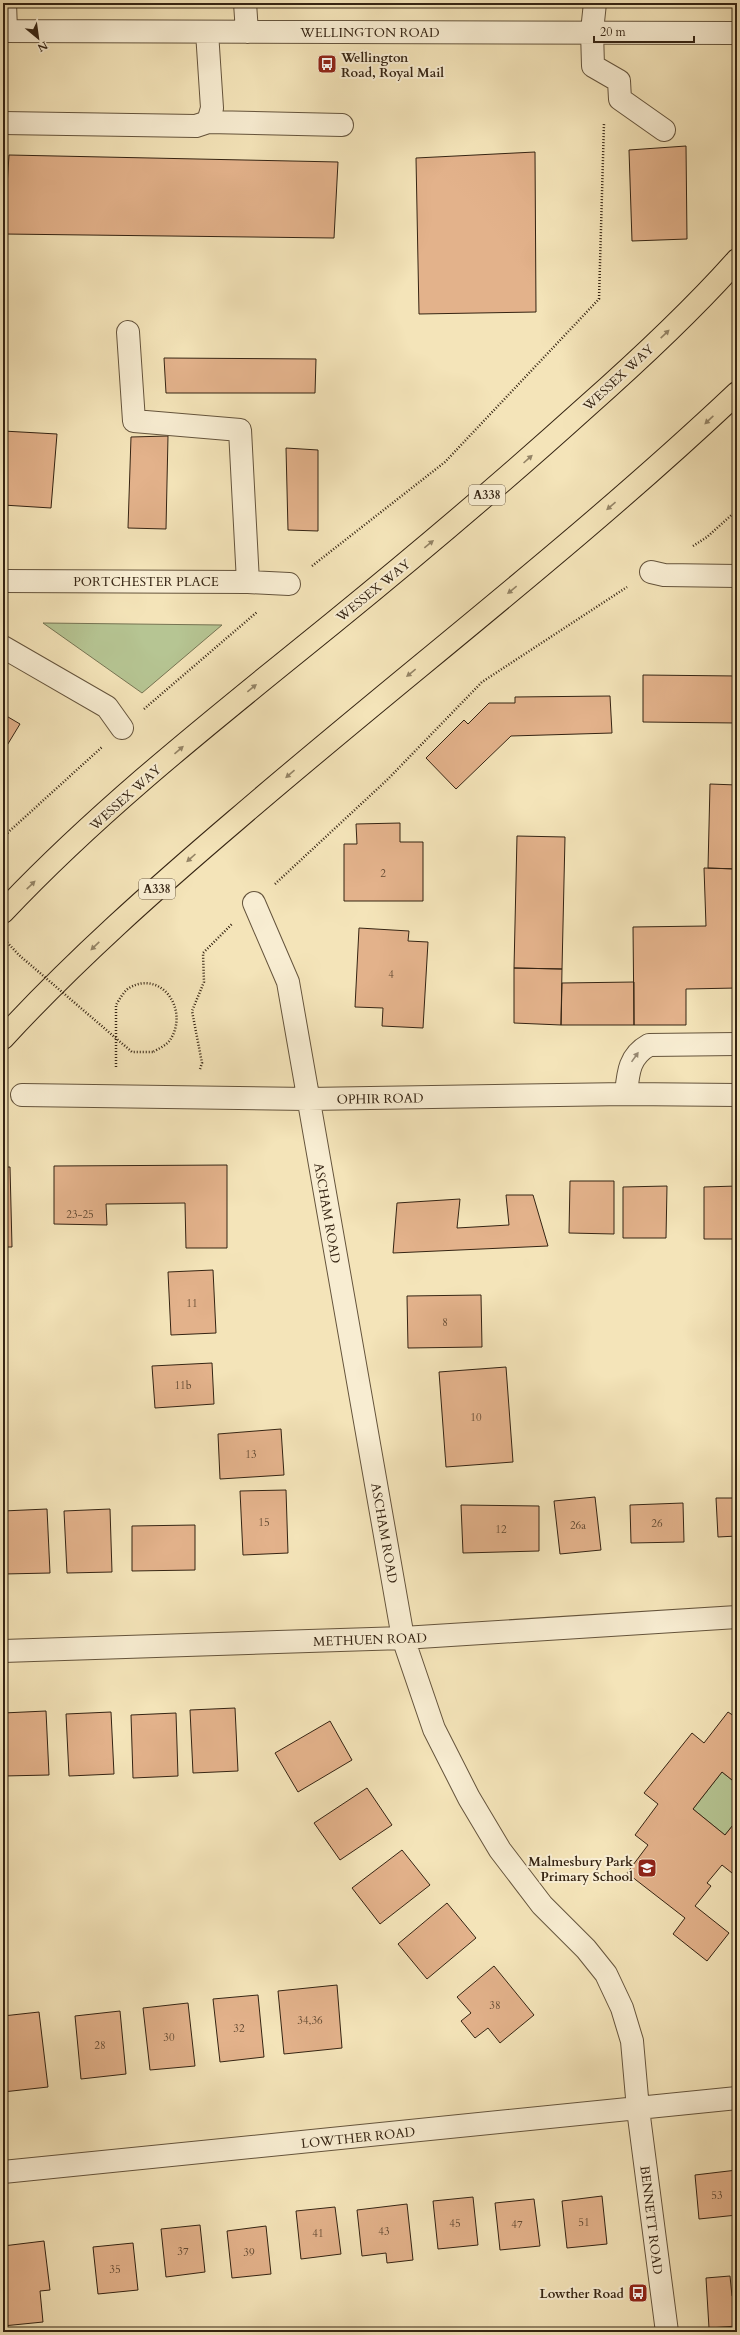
<svg xmlns="http://www.w3.org/2000/svg" width="740" height="2335" font-family="Cardo,serif">
	<style>
		.green { fill: #b6c593; stroke: #767453 }
		.building { fill: #e3b28b; stroke: #352413 }
		.lines { fill: none; stroke-linecap: round; stroke-linejoin: round }
		.minor-casing { stroke: #65543c; stroke-width: 24 }
		.highway-casing { stroke: #352413; stroke-width: 24 }
		.path { stroke: #352413; stroke-width: 2.5; stroke-dasharray: 1 2; stroke-linecap: butt }
		.minor { stroke: #f8edd2; stroke-width: 22 }
		.highway { stroke: #f4e4b9; stroke-width: 22 }
		.path-bridge { stroke: #352413; stroke-width: 2.5; stroke-dasharray: 1 2; stroke-linecap: butt }
		.oneway { fill: #948466 }
		.oneway2 { fill: #968872 }
		.labels { text-anchor: middle; stroke-width: 4; stroke-linejoin: round; paint-order: stroke }
		.number-label { font-size: 11px; fill: #604831 }
		.shield { fill: #f8edd2; stroke: #70604c; stroke-width: 1 }
		.shield-label { font-size: 12px; font-weight: bold; fill: #352413 }
		.street-label { font-size: 13px; fill: #352413; stroke: #f8edd2 }
		.poi-label { font-size: 13px; font-weight: bold; fill: #352413; stroke: #f8edd2; text-anchor: end }
	</style>
	<rect width="100%" height="100%" fill="#f4e4b9"/>
	<filter id="stains"><feTurbulence type="fractalNoise" baseFrequency=".005" numOctaves="4"/><feColorMatrix values="0 0 0 0 .2 0 0 0 0 .09 0 0 0 0 .02 0 0 0 .5 -.17"/></filter>
	<radialGradient id="worn" r=".72"><stop offset=".6" stop-color="#630" stop-opacity="0"/><stop offset="1" stop-color="#630" stop-opacity=".3"/></radialGradient>
	<path class="green" d="M43,623L222,625L142,693Z
		M722,1772L737,1784V1820L725,1835L693,1809Z"/>
	<path class="building" d="M686,146L687,239L632,241L629,150Z
		M535,152L536,312L419,314L416,158Z
		M9,155L338,162L334,238L4,234Z
		M164,358L316,359L315,393H166Z
		M3,431L57,434L51,508L3,505Z
		M168,436L166,529L128,528L131,437Z
		M286,448L318,450V531L288,530Z
		M643,675L737,676V723L643,722Z
		M610,696L612,733L511,736L456,789L426,758L464,720L468,724L489,703H515V697Z
		M3,714L20,724L3,752Z
		M710,784L737,785V869L708,868Z
		M400,823V842H423V901H344V844H357L356,824Z
		M517,836L565,837L562,969L514,968Z
		M704,868L737,869V988L686,989V1025H634L633,927L706,926Z
		M359,928L409,931L408,941L428,942L423,1028L382,1026L383,1008L355,1007Z
		M514,968L562,969L561,1025L514,1023Z
		M634,982V1025H561L562,983Z
		M227,1165V1248H186L185,1203L106,1204L107,1225L54,1224V1166Z
		M3,1167H10L12,1247H3Z
		M570,1181H614V1234L569,1233Z
		M667,1186L666,1238H623V1187Z
		M737,1186V1239H704V1187Z
		M506,1195H533L548,1246L393,1253L397,1203L460,1199L457,1228L509,1225Z
		M213,1270L216,1333L171,1335L168,1272Z
		M481,1295L482,1347L408,1348L407,1296Z
		M212,1363L214,1404L155,1408L152,1366Z
		M506,1367L513,1462L446,1467L439,1372Z
		M281,1429L284,1475L220,1479L218,1434Z
		M286,1490L288,1553L243,1555L240,1491Z
		M595,1497L601,1550L560,1554L554,1501Z
		M716,1498H737V1536L718,1537Z
		M683,1503L684,1542L631,1543L630,1505Z
		M461,1505L539,1506V1551L463,1553Z
		M47,1509L50,1573L4,1574L3,1511Z
		M110,1509L112,1572L67,1573L64,1511Z
		M195,1525V1570L132,1571V1526Z
		M235,1708L238,1771L193,1773L190,1710Z
		M46,1711L49,1775L4,1776L3,1713Z
		M111,1712L114,1774L69,1776L66,1714Z
		M728,1712L737,1718V1784L722,1772L693,1809L725,1835L737,1820V1877L722,1865L707,1883L711,1886L695,1906L729,1933L707,1961L673,1934L685,1918L627,1873L648,1845L635,1835L658,1804L644,1793L692,1733L704,1743Z
		M176,1713L178,1776L133,1778L131,1715Z
		M330,1721L352,1760L298,1792L275,1753Z
		M367,1788L392,1825L340,1860L314,1823Z
		M402,1850L430,1885L380,1924L352,1888Z
		M447,1903L476,1938L427,1979L398,1944Z
		M494,1966L534,2015L500,2043L488,2028L475,2038L461,2021L471,2013L457,1997Z
		M337,1985L342,2048L284,2054L278,1991Z
		M258,1995L264,2057L220,2062L213,1999Z
		M188,2003L195,2066L150,2070L143,2008Z
		M120,2011L126,2074L81,2079L75,2016Z
		M39,2012L48,2087L3,2092V2016Z
		M737,2170V2215L699,2219L695,2175Z
		M602,2196L607,2244L567,2248L562,2201Z
		M473,2197L478,2245L438,2249L433,2201Z
		M534,2199L540,2246L500,2250L495,2203Z
		M407,2204L413,2260L387,2263L386,2253L362,2256L357,2210Z
		M335,2207L341,2254L301,2259L296,2211Z
		M200,2225L205,2272L166,2277L161,2229Z
		M266,2226L271,2274L232,2278L227,2231Z
		M44,2241L50,2290L40,2291L43,2322L3,2326V2246Z
		M133,2243L138,2290L98,2294L93,2247Z
		M730,2276L732,2296L737,2295V2326L709,2328L706,2278Z"/>
	<g class="lines">
		<g class="minor-casing">
			<path id="minor" d="M5,3L6,31
				M245,3L247,32
				M595,3L592,31L593,66L619,81L620,99L664,130
				M3,31L737,33
				M208,122L342,125
				M3,123L196,126L208,122L212,108L207,32
				M128,332L134,421L240,430L248,582
				M651,572L664,575L737,576
				M3,581L248,582L289,584
				M3,647L107,707L122,728
				M254,903L288,982L403,1638L434,1729L469,1798L500,1850L542,1905L586,1949L606,1974L622,2008L632,2041L638,2109L667,2332
				M626,1094C628,1073 629,1056 649,1045L737,1044
				M22,1095L308,1099L626,1094L737,1095
				M3,1651L403,1638L737,1617
				M3,2172L737,2098"/>
		</g>
		<g class="highway-casing">
			<path id="highway" d="M3,912C103,806 221,714 333,623C419,553 503,482 585,408C638,361 690,313 737,260
				M3,1038C75,960 155,889 236,820C402,677 577,544 737,393"/>
		</g>
		<path class="path" d="M693,546L707,537L737,510
			M312,566L445,462L599,299L604,123
			M144,709L257,612
			M3,837L102,747
			M275,884L388,779L482,682L627,587
			M116,1067V1005C119,1000 124,991 129,988C161,969 190,1010 170,1040C167,1045 158,1049 153,1052
			M200,1069L202,1063L192,1011L204,982L203,953L232,924"/>
		<use href="#minor" class="minor"/>
		<use href="#highway" class="highway"/>
		<path class="path-bridge" d="M3,938L19,955L132,1052H153"/>
	</g>
	<defs><path id="oneway-solid" d="M-6-.8H1V-3.2L6.5 0L1 3.2V.8H-6Z"/></defs>
	<g class="oneway">
		<use href="#oneway-solid" transform="translate(665 334) rotate(-44)"/>
		<use href="#oneway-solid" transform="translate(709 420) rotate(137)"/>
		<use href="#oneway-solid" transform="translate(528 459) rotate(-42)"/>
		<use href="#oneway-solid" transform="translate(611 506) rotate(139)"/>
		<use href="#oneway-solid" transform="translate(429 544) rotate(-39)"/>
		<use href="#oneway-solid" transform="translate(512 590) rotate(141)"/>
		<use href="#oneway-solid" transform="translate(411 673) rotate(141)"/>
		<use href="#oneway-solid" transform="translate(252 688) rotate(-39)"/>
		<use href="#oneway-solid" transform="translate(179 750) rotate(-41)"/>
		<use href="#oneway-solid" transform="translate(290 774) rotate(139)"/>
		<use href="#oneway-solid" transform="translate(191 858) rotate(138)"/>
		<use href="#oneway-solid" transform="translate(31 885) rotate(-44)"/>
		<use href="#oneway-solid" transform="translate(95 946) rotate(136)"/>
	</g>
	<use class="oneway2" href="#oneway-solid" transform="translate(635 1057) rotate(-55)"/>
	<defs>
		<g id="bus-square" transform="scale(1)"><rect x="-9" y="-9" width="18" height="18" rx="4" fill="#8f2418" stroke="#f8edd2"/><path d="M-5-6H5V4H4V6H2V4H-2V6H-4V4H-5ZM-3.5-4V0h7V-4ZM-3.5 1.2v1.5H-2V1.2ZM2 1.2v1.5H3.5V1.2Z" fill="#fff"/></g>
		<g id="school-square" transform="scale(1)"><rect x="-9" y="-9" width="18" height="18" rx="4" fill="#8f2418" stroke="#f8edd2"/><path d="M0-5L7-2L0 1L-7-2ZM-4 1L0 2.5L4 1V4Q0 6-4 4Z" fill="#fff"/></g>
	</defs>
	<g fill-rule="evenodd">
		<use href="#bus-square" x="327" y="64"/>
		<use href="#school-square" x="647" y="1868"/>
		<use href="#bus-square" x="638" y="2293"/>
	</g>
	<g class="labels">
		<g class="number-label">
			<text x="383" y="877">2</text>
			<text x="391" y="978">4</text>
			<text x="80" y="1218">23-25</text>
			<text x="192" y="1307">11</text>
			<text x="445" y="1326">8</text>
			<text x="183" y="1389">11b</text>
			<text x="476" y="1421">10</text>
			<text x="251" y="1458">13</text>
			<text x="264" y="1526">15</text>
			<text x="657" y="1527">26</text>
			<text x="578" y="1529">26a</text>
			<text x="501" y="1533">12</text>
			<text x="495" y="2009">38</text>
			<text x="310" y="2024">34,36</text>
			<text x="239" y="2032">32</text>
			<text x="169" y="2041">30</text>
			<text x="100" y="2049">28</text>
			<text x="717" y="2199">53</text>
			<text x="584" y="2226">51</text>
			<text x="455" y="2227">45</text>
			<text x="517" y="2228">47</text>
			<text x="384" y="2235">43</text>
			<text x="318" y="2237">41</text>
			<text x="183" y="2255">37</text>
			<text x="249" y="2256">39</text>
			<text x="115" y="2273">35</text>
		</g>
		<g class="shield">
			<rect x="469" y="485" width="36" height="20" rx="3"/>
			<rect x="139" y="879" width="36" height="20" rx="3"/>
		</g>
		<g class="shield-label">
			<text x="487" y="499">A338</text>
			<text x="157" y="893">A338</text>
		</g>
		<g class="street-label">
			<text x="370" y="37">WELLINGTON ROAD</text>
			<text transform="translate(618 377) rotate(-43)" y="5">WESSEX WAY</text>
			<text x="146" y="586">PORTCHESTER PLACE</text>
			<text transform="translate(373 590) rotate(-39)" y="5">WESSEX WAY</text>
			<text transform="translate(125 797) rotate(-42)" y="5">WESSEX WAY</text>
			<text transform="translate(380 1098) rotate(-1)" y="5">OPHIR ROAD</text>
			<text transform="translate(328 1213) rotate(80)" y="5">ASCHAM ROAD</text>
			<text transform="translate(385 1533) rotate(80)" y="5">ASCHAM ROAD</text>
			<text transform="translate(370 1639) rotate(-2)" y="5">METHUEN ROAD</text>
			<text transform="translate(358 2137) rotate(-6)" y="5">LOWTHER ROAD</text>
			<text transform="translate(652 2220) rotate(83)" y="5">BENNETT ROAD</text>
		</g>
		<g class="poi-label">
			<text x="341" y="62" text-anchor="start">Wellington<tspan x="341" dy="15">Road, Royal Mail</tspan></text>
			<text x="633" y="1866">Malmesbury Park<tspan x="633" dy="15">Primary School</tspan></text>
			<text x="624" y="2298">Lowther Road</text>
		</g>
	</g>
	<rect width="740" height="2335" fill="none" stroke="#f4e4b9" stroke-width="16"/>
	<rect x="4" y="4" width="732" height="2327" fill="none" stroke="#352413" stroke-width="2"/>
	<rect x="8" y="8" width="724" height="2319" fill="none" stroke="#352413"/>
	<g transform="translate(38 38) rotate(151)" stroke="#f8edd2" stroke-width="3" paint-order="stroke">
	<path d="M0-3L7 15L0 10L-7 15Z" fill="#352413"/>
	<text y="-6" font-size="11" font-weight="bold" text-anchor="middle" fill="#352413">N</text>
	</g>
	<path d="M594 36v6h100v-6" fill="none" stroke="#352413" stroke-width="2"/>
	<text x="600" y="36" font-size="12" fill="#352413" stroke="#f8edd2" stroke-width="3" paint-order="stroke">20 m</text>
	<rect width="100%" height="100%" filter="url(#stains)"/>
	<rect width="100%" height="100%" fill="url(#worn)"/>
</svg>
